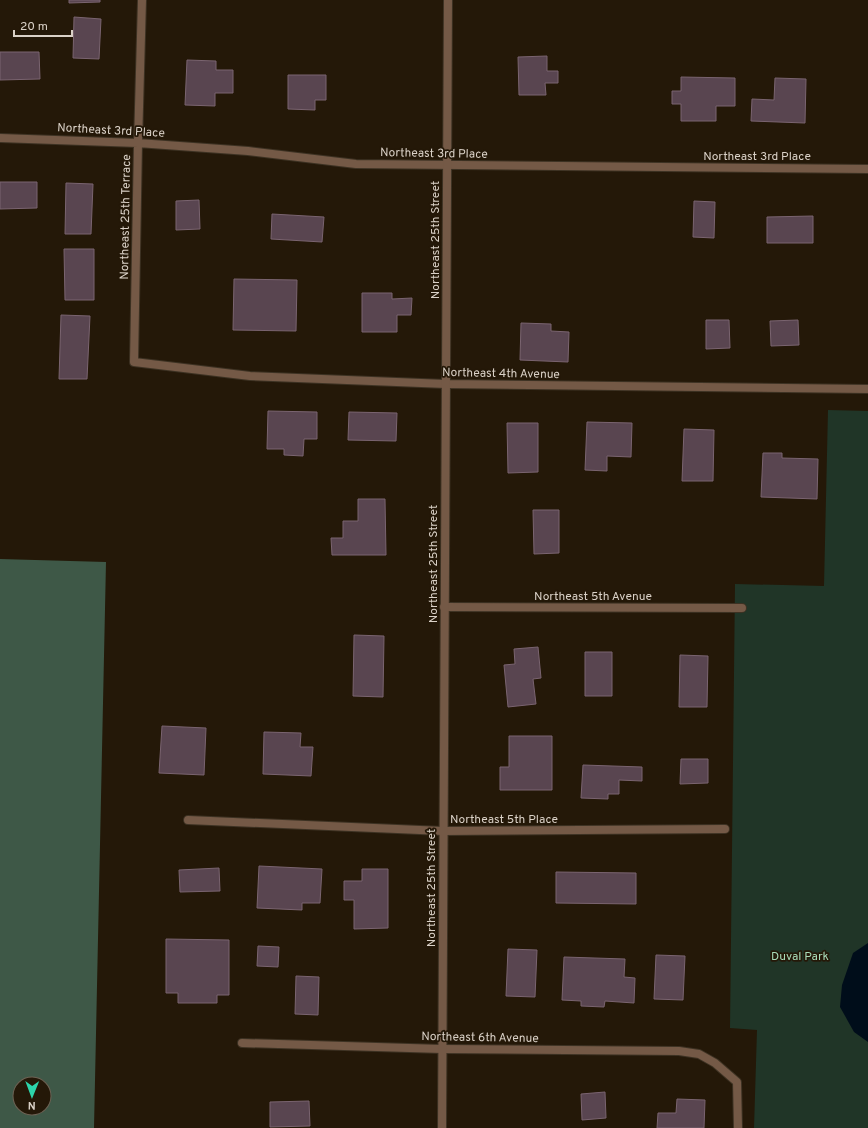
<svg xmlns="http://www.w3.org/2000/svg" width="868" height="1128" font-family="Overpass,sans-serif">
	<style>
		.green { fill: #203527 }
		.forest { fill: #3e5847; fill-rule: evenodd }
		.water { fill: #000d1a }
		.building { fill: #594550; stroke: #7a6470 }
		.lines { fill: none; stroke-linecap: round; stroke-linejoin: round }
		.minor-casing { stroke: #3d3223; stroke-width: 10 }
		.tertiary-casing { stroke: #3d3223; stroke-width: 10 }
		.minor { stroke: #745946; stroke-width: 8 }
		.tertiary { stroke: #745946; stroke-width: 8 }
		.labels { text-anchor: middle; stroke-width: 3.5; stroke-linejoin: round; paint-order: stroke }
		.street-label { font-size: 12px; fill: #dad1c7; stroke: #241808 }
		.park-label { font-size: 12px; fill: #a8dbb9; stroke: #241808 }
	</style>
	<rect width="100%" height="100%" fill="#241808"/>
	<path class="green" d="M828,410L868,411V1128H754L757,1030L730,1028L735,584L824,586Z"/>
	<path class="forest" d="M0,559L106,562L94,1128H0ZM20,1084H44V1108H20Z"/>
	<path class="water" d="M868,943V1042L854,1032L840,1007L842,985L853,953Z"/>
	<path class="building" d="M69,0H100V2L69,3Z
		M74,17L101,19L99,59L73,58Z
		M0,52H39L40,79L0,80Z
		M547,56V71H558V83H545L546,95H519L518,57Z
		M187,60L216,61V70H233V93H215V106L185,105Z
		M288,75H326V100H315V110L288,109Z
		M681,77L735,78V106H716V121H681V104H672V91H681Z
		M775,78L806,79L805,123L751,121L752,99L774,100Z
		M0,182H37V208L0,209Z
		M66,183L93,184L91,234H65Z
		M199,200L200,229L176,230V201Z
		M694,201L715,202L714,238L693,237Z
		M272,214L324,217L322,242L271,239Z
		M813,216V243H767V217Z
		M64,249H94V300H65Z
		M234,279L297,280L296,331L233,330Z
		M362,293H392V299L412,298L411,315H397V332H362Z
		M61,315L90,316L87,379H59Z
		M706,320H729L730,348L706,349Z
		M798,320L799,345L771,346L770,321Z
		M521,323L551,324V331L569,332L568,362L520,360Z
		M268,411L317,412V439H304L303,456L284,455V449H267Z
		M349,412L397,413L396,441L348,440Z
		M587,422L632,423L631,457L607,456V471L585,470Z
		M507,423H538V472L508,473Z
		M684,429L714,430L713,481H682Z
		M763,453H782V458L818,459L817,499L761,497Z
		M358,499H385L386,555H332L331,538H343V521H358Z
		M533,510H559V553L534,554Z
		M354,635L384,636L383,697L353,696Z
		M538,647L541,678L533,679L536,704L508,707L504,665L515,664L514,649Z
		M585,652H612V696H585Z
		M680,655L708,656L707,707H679Z
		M162,726L206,728L204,775L159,773Z
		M264,732L301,733L300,747H313L311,776L263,774Z
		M509,736H552V790H500V767H509Z
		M681,759H708V783L680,784Z
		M583,765L642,767V781L619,780V794H608V799L581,798Z
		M259,866L322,869L320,903H302V910L257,908Z
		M219,868L220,891L180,892L179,870Z
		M362,869H388V928L354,929V900H344V881H362Z
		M556,872L636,873V904L556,903Z
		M166,939L229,940V995H217V1003H178V993H166Z
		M258,946L279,947L278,967L257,966Z
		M508,949L537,950L535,997L506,996Z
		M656,955L685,956L683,1000L654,999Z
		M564,957L625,959L624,977L635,978L634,1003L605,1001L604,1007L581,1006V1001L562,1000Z
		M296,976L319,977L318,1015L295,1014Z
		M605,1092L606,1118L582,1120L581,1094Z
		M677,1099L705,1100L704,1128H657L658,1113H676Z
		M309,1101L310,1126L270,1127V1102Z"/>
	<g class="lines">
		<g class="minor-casing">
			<path id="minor" d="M142,0L138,143L134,362L250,376L446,384L868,389
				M0,138L138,143L248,151L356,164L868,169
				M444,607L742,608
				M188,820L443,831L725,829
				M242,1043L442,1049L679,1051L699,1054L715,1063L737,1082L738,1128"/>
		</g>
		<g class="tertiary-casing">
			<path id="tertiary" d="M442,1128L448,0"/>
		</g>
		<use href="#minor" class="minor"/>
		<use href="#tertiary" class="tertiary"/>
	</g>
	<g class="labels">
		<g class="street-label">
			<text transform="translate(111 130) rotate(3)" y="4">Northeast 3rd Place</text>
			<text transform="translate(434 153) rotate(1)" y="4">Northeast 3rd Place</text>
			<text x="757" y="160">Northeast 3rd Place</text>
			<text transform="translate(125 217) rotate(-89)" y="4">Northeast 25th Terrace</text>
			<text transform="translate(435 240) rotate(-90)" y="4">Northeast 25th Street</text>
			<text transform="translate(501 373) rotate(1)" y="4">Northeast 4th Avenue</text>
			<text transform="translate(433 564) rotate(-90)" y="4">Northeast 25th Street</text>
			<text x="593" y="600">Northeast 5th Avenue</text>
			<text x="504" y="823">Northeast 5th Place</text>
			<text transform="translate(431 888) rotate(-90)" y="4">Northeast 25th Street</text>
			<text transform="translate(480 1037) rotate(1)" y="4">Northeast 6th Avenue</text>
		</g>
		<g class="park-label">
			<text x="800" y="960">Duval Park</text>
		</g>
	</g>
	<g transform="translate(32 1096) rotate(181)"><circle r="19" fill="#241808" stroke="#6d6254"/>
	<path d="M0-3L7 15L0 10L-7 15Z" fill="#2dd5ab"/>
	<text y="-6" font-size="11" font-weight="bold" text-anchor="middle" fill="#dad1c7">N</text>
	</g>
	<path d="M14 30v6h58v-6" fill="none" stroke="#dad1c7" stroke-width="2"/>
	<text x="20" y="30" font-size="12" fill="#dad1c7" stroke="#241808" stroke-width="3" paint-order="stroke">20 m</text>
</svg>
